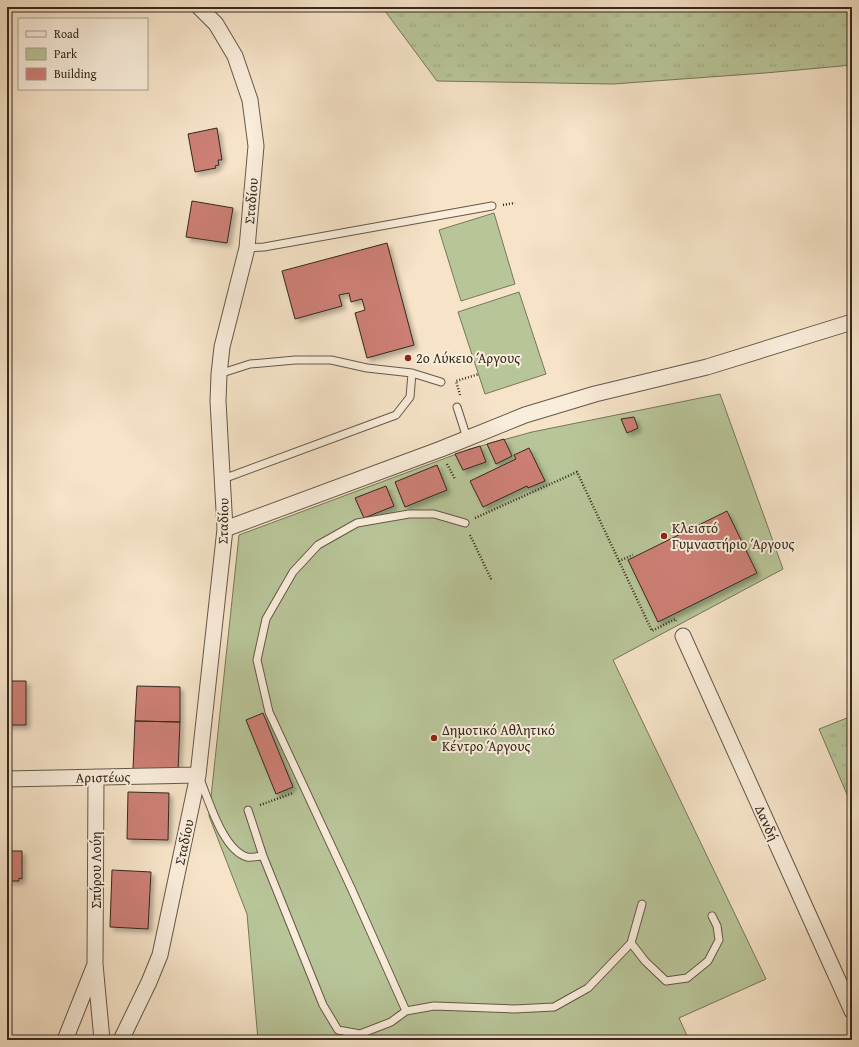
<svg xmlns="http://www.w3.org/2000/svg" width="859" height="1047" font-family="'Gentium Book Plus',serif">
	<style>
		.grass { fill: url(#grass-tufts); stroke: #76775b }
		.park { fill: #b8c599; stroke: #76775b }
		.building { fill: #cc7f75; stroke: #34291d; filter: url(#shadow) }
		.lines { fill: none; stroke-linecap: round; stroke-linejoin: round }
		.service-casing { stroke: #645848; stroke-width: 9 }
		.minor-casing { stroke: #645848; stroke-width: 17 }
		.path { stroke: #34291d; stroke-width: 2.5; stroke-dasharray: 1 2; stroke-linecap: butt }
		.service { stroke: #f9eddb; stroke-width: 7 }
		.minor { stroke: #f9eddb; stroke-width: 15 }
		.poi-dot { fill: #8f2418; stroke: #f9eddb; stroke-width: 1.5 }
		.labels { text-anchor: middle; stroke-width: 4; stroke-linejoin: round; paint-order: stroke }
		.street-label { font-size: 14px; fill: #34291d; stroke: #f9eddb }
		.poi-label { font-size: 14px; fill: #34291d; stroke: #f9eddb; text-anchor: start }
	</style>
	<defs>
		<pattern id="grass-tufts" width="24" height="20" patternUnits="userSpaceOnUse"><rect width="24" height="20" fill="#b8c599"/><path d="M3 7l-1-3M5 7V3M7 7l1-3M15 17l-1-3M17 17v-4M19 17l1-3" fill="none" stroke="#9fa983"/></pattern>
		<filter id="shadow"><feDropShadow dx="3.5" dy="3.5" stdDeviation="2" flood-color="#0004"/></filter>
	</defs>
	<rect width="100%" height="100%" fill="#f6e3c8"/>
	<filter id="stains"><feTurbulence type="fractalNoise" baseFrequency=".005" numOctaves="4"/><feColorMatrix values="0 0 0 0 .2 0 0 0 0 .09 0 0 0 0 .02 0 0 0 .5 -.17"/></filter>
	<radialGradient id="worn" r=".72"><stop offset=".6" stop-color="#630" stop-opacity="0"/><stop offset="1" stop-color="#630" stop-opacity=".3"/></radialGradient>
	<path class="grass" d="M382,7H852V65L765,73L613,84L437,81Z
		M852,716V806L819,729Z"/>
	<path class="park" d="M494,213L515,284L461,301L439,230Z
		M519,292L546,374L485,394L458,312Z
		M720,394L783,569L613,660L766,979L679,1018L689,1040H258L247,914L209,816L239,535L470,449L532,432Z"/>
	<path class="building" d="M217,128L222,160H218L219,165L215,166L216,168L195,172L188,134Z
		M192,201L233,208L227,243L186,237Z
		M387,243L414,345L367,358L355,313L365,310L362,299L351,302L349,293L339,295L342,306L295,319L282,271Z
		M634,417L638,428L627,433L621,419Z
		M504,439L512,456L496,464L487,444Z
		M480,446L486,462L463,470L455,454Z
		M529,448L545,481L528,488L527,486L483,507L470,481L516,459L514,455Z
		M437,465L447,490L405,507L395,482Z
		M386,486L394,506L364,518L355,498Z
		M727,511L757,573L658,622L628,560Z
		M7,681H26V725H7Z
		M137,686L180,687V722L135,721Z
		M263,713L293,787L276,794L246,720Z
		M135,721L180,722L178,771L133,770Z
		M128,792L169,793L168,840L127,839Z
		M7,851H22V879L19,878V881H7Z
		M112,870L151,872L148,929L110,927Z"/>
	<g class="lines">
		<g class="service-casing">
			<path id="service" d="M247,248L264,247L492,206
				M219,374L250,364L295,360H331L367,368L412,373L441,382
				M457,407L467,438
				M223,479L396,415L410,397L412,373
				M200,779C209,801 223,850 247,857C252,858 258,856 263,856
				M248,810L263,856L323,1005L338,1030L360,1034L391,1022L406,1011L434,1006L514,1009L554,1007L588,988L631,943L642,904
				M631,943L645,961L666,981L687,978L708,961L719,940L717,926L712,916
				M406,1011L352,890L269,712L257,660L266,619L293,572L318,545L357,523L409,514H434L465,523"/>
		</g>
		<g class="minor-casing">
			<path id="minor" d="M225,529L441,449L525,415L595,394L707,367L852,322
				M683,636L852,1011
				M96,777L95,964L102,1040
				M7,779L198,775
				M65,1040L94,967
				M121,1040L149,982L160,955L198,775L225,529L218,401L219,374L222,347L247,248L256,146L250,100L235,56L216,24L199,7"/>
		</g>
		<path class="path" d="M503,205L515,203
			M460,395L456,381L479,374
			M447,464L455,479
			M475,518L577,472L619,561L633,555
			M470,535L492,581
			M619,561L652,631L675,619L676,621
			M260,805L293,793"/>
		<use href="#service" class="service"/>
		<use href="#minor" class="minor"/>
	</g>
	<g class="poi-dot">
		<circle cx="408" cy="358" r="4"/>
		<circle cx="664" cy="536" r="4"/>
		<circle cx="434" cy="738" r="4"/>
	</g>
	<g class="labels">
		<g class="street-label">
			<text transform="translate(251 201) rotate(-85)" y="5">Σταδίου</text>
			<text transform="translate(223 521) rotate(-89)" y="5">Σταδίου</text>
			<text transform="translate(103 777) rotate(-1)" y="5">Αριστέως</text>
			<text transform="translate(767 823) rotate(66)" y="5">Δανδή</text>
			<text transform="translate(184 842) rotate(-78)" y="5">Σταδίου</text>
			<text transform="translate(96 870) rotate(-90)" y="5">Σπύρου Λούη</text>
		</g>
		<g class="poi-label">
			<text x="416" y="363">2ο Λύκειο Άργους</text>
			<text x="672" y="533">Κλειστό<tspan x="672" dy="16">Γυμναστήριο Άργους</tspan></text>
			<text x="442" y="735">Δημοτικό Αθλητικό<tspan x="442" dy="16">Κέντρο Άργους</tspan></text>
		</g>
	</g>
	<rect width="859" height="1047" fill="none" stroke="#f6e3c8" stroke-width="24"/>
	<rect x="8" y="8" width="843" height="1031" fill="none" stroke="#34291d" stroke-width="2"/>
	<rect x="12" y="12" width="835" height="1023" fill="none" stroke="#34291d"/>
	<rect x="18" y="18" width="130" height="72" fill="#f9eddb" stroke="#aa9f8f"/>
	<rect x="26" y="31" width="20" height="6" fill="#f9eddb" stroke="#aa9f8f"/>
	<text x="54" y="38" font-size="12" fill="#34291d">Road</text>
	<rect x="26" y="48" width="20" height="12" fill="#b8c599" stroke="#aa9f8f"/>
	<text x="54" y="58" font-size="12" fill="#34291d">Park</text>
	<rect x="26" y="68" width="20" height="12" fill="#cc7f75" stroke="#aa9f8f"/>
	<text x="54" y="78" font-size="12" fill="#34291d">Building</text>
	<rect width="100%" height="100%" filter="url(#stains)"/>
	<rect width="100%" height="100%" fill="url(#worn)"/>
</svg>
